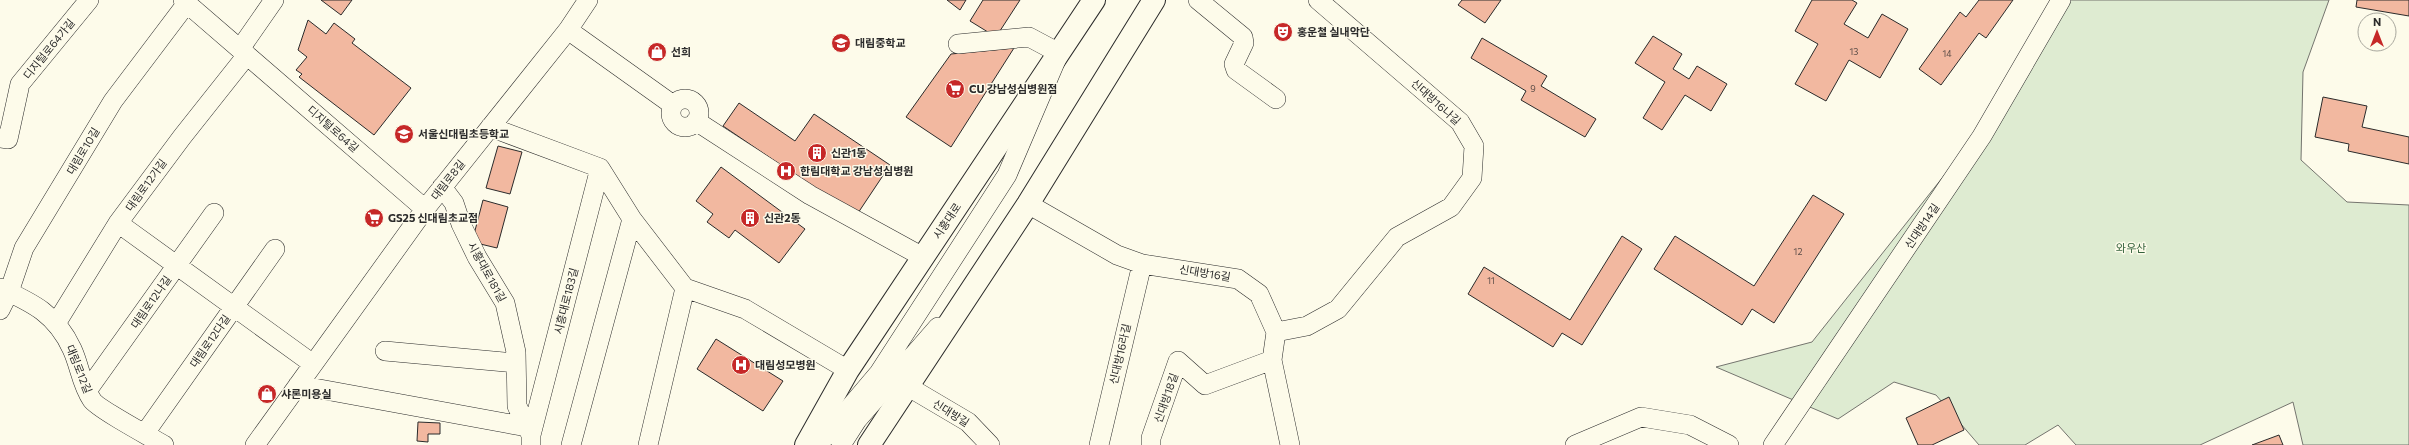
<svg xmlns="http://www.w3.org/2000/svg" width="2409" height="445" font-family="Commissioner,'Noto Sans KR',sans-serif">
	<style>
		.green { fill: #deebd1; stroke: #74746e }
		.building { fill: #f2b8a0; stroke: #2b2b2b }
		.lines { fill: none; stroke-linecap: round; stroke-linejoin: round }
		.minor-casing { stroke: #2b2b2b; stroke-width: 20 }
		.major-casing { stroke: #2b2b2b; stroke-width: 24 }
		.minor { stroke: #fdfbea; stroke-width: 19 }
		.major { stroke: #fdfbea; stroke-width: 22 }
		.labels { text-anchor: middle; stroke-width: 3; stroke-linejoin: round; paint-order: stroke }
		.number-label { font-size: 9px; fill: #5d4e48 }
		.poi-label { font-size: 11px; font-weight: bold; fill: #2b2b2b; stroke: #fdfbea; text-anchor: start }
		.street-label { font-size: 11px; fill: #2b2b2b; stroke: #fdfbea }
		.park-label { font-size: 11px; fill: #34623c; stroke: #fdfbea }
	</style>
	<rect width="100%" height="100%" fill="#fdfbea"/>
	<path class="green" d="M2052,0H2329L2303,72L2301,160L2347,202L2409,205V445H2303L2293,402L2200,445H2076L2058,425L2025,445H1979L1936,395L1894,382L1838,419L1716,367L1812,342L1981,129Z"/>
	<path class="building" d="M321,0H352L341,15Z
		M947,0H966L960,10Z
		M983,0H1020L996,37L970,21Z
		M1462,0H1501L1485,23L1458,5Z
		M1812,0H1852L1857,3L1844,24L1868,38L1882,14L1908,29L1880,78L1849,60L1826,101L1795,84L1818,44L1795,31Z
		M1979,0H2013L1986,38L1979,33L1941,85L1919,69L1960,12L1966,17Z
		M2357,0H2409V16L2356,7Z
		M308,20L326,34L334,23L355,39L352,43L411,88L374,135L299,77L302,74L296,70L307,57L298,50Z
		M1653,36L1682,54L1673,69L1689,79L1697,66L1727,84L1711,111L1685,95L1662,130L1643,118L1665,82L1635,63Z
		M1482,38L1547,76L1541,86L1596,119L1585,137L1521,100L1526,91L1471,58Z
		M1014,48L951,147L906,117L951,54Z
		M2323,97L2367,106L2362,127L2409,137V164L2348,151L2349,144L2315,137Z
		M739,103L795,141L814,114L890,165L856,216L723,126Z
		M498,146L522,152L510,194L486,188Z
		M721,167L805,229L779,263L735,230L729,238L707,222L713,214L696,201Z
		M1813,195L1844,214L1774,323L1752,309L1742,325L1654,269L1675,236L1754,286Z
		M483,200L508,207L497,248L472,242Z
		M1622,236L1642,249L1582,345L1562,333L1553,347L1468,294L1484,267L1570,320Z
		M716,339L783,381L763,411L697,369Z
		M1949,397L1964,430L1932,445H1918L1906,418Z
		M418,422L440,423V434H428V442L417,441Z
		M2279,435L2283,445H2252Z"/>
	<g class="lines">
		<g class="minor-casing">
			<path id="minor" d="M183,0L425,209
				M1198,0L1243,37L1244,43L1234,64L1236,70L1276,99
				M568,30L673,105
				M240,49L274,0
				M671 113a14 14 0 1 1 28 0a14 14 0 1 1-28 0Z
				M696,121L810,195L923,257
				M490,127L600,168L632,219L685,288L745,309L848,370
				M0,138L8,139L20,84L89,0
				M442,187L454,203L461,224L477,257L505,303L516,352L517,406L531,435V445
				M1028,204L1117,255L1142,264L1238,279L1259,294L1276,332L1272,360L1290,445
				M118,223L313,364
				M0,288C33,303 56,314 72,349C80,366 81,384 92,400C97,408 152,438 164,445
				M0,310L9,292L24,248L113,101L187,3
				M57,322L118,223L182,137L247,55
				M1276,332L1307,326L1338,309L1397,237L1451,207L1472,178L1474,146L1460,122L1318,0
				M385,351L516,363
				M298,385L527,427
				M907,386L968,422L990,445
				M87,391L214,213
				M145,433L275,249
				M531,435L600,168
				M255,445L425,209L568,30L588,0
				M571,445L632,219
				M648,445L685,288
				M818,445L879,373L1007,175L1059,53L1029,37L958,44
				M841,445L857,420L938,327
				M1099,445L1142,264
				M1151,445V438L1178,361L1205,385L1272,360
				M1575,445L1641,417L1690,425L1729,445
				M1773,445L1982,136L2061,0"/>
		</g>
		<g class="major-casing">
			<path id="major" d="M806,445L848,370L1094,0
				M869,445L1028,204L1154,0"/>
		</g>
		<use href="#minor" class="minor"/>
		<use href="#major" class="major"/>
	</g>
	<defs>
		<g id="theatre-disc" transform="scale(1)"><circle r="9.5" fill="#c62828" stroke="#fdfbea"/><path d="M-5-5.5Q0-4 5-5.5V0Q5 5 0 6Q-5 5-5 0ZM-3.3-2.5H-1v1.5H-3.3ZM1-2.5H3.3v1.5H1ZM-2.8 1Q0 5.5 2.8 1Z" fill="#fff"/></g>
		<g id="school-disc" transform="scale(1)"><circle r="9.5" fill="#c62828" stroke="#fdfbea"/><path d="M0-5L7-2L0 1L-7-2ZM-4 1L0 2.5L4 1V4Q0 6-4 4Z" fill="#fff"/></g>
		<g id="shop-disc" transform="scale(1)"><circle r="9.5" fill="#c62828" stroke="#fdfbea"/><path d="M-5-2.5h2.3a2.7 3.5 0 0 1 5.4 0H5L5.5 6h-11ZM-1.5-2.5h3a1.5 2.3 0 0 0-3 0Z" fill="#fff"/></g>
		<g id="supermarket-disc" transform="scale(1)"><circle r="9.5" fill="#c62828" stroke="#fdfbea"/><path d="M-6-5.5h2.5l.6 2H6L4.5 2H-2.5L-4.4-4H-6ZM-1.5 3.2a1.3 1.3 0 1 0 .1 0ZM3 3.2a1.3 1.3 0 1 0 .1 0Z" fill="#fff"/></g>
		<g id="building-disc" transform="scale(1)"><circle r="9.5" fill="#c62828" stroke="#fdfbea"/><path d="M-4-6H4V6H1V3H-1V6H-4ZM-2.5-4.3h1.7v1.8h-1.7ZM.8-4.3h1.7v1.8H.8ZM-2.5-1h1.7V.8h-1.7ZM.8-1h1.7V.8H.8Z" fill="#fff"/></g>
		<g id="hospital-disc" transform="scale(1)"><circle r="9.5" fill="#c62828" stroke="#fdfbea"/><path d="M-5-5h3v3.5h4V-5h3V5h-3V1.5h-4V5h-3Z" fill="#fff"/></g>
	</defs>
	<g fill-rule="evenodd">
		<use href="#theatre-disc" x="1283" y="32"/>
		<use href="#school-disc" x="841" y="43"/>
		<use href="#shop-disc" x="657" y="52"/>
		<use href="#supermarket-disc" x="955" y="89"/>
		<use href="#school-disc" x="404" y="134"/>
		<use href="#building-disc" x="817" y="153"/>
		<use href="#hospital-disc" x="786" y="171"/>
		<use href="#supermarket-disc" x="374" y="218"/>
		<use href="#building-disc" x="750" y="218"/>
		<use href="#hospital-disc" x="741" y="365"/>
		<use href="#shop-disc" x="267" y="394"/>
	</g>
	<g class="labels">
		<g class="number-label">
			<text x="1854" y="55">13</text>
			<text x="1947" y="57">14</text>
			<text x="1533" y="92">9</text>
			<text x="1798" y="255">12</text>
			<text x="1491" y="284">11</text>
		</g>
		<g class="poi-label">
			<text x="1297" y="36">홍운철 실내악단</text>
			<text x="855" y="47">대림중학교</text>
			<text x="671" y="56">선희</text>
			<text x="969" y="93">CU 강남성심병원점</text>
			<text x="418" y="138">서울신대림초등학교</text>
			<text x="831" y="157">신관1동</text>
			<text x="800" y="175">한림대학교 강남성심병원</text>
			<text x="388" y="222">GS25 신대림초교점</text>
			<text x="764" y="222">신관2동</text>
			<text x="755" y="369">대림성모병원</text>
			<text x="281" y="398">샤론미용실</text>
		</g>
		<g class="street-label">
			<text transform="translate(49 49) rotate(-51)" y="4">디지털로64가길</text>
			<text transform="translate(1436 102) rotate(42)" y="4">신대방16나길</text>
			<text transform="translate(333 129) rotate(41)" y="4">디지털로64길</text>
			<text transform="translate(83 151) rotate(-59)" y="4">대림로10길</text>
			<text transform="translate(448 180) rotate(-52)" y="4">대림로8길</text>
			<text transform="translate(146 185) rotate(-54)" y="4">대림로12가길</text>
			<text transform="translate(947 221) rotate(-56)" y="4">시흥대로</text>
			<text transform="translate(1922 226) rotate(-56)" y="4">신대방14길</text>
			<text transform="translate(487 272) rotate(61)" y="4">시흥대로181길</text>
			<text transform="translate(1205 273) rotate(9)" y="4">신대방16길</text>
			<text transform="translate(566 301) rotate(-76)" y="4">시흥대로183길</text>
			<text transform="translate(151 302) rotate(-55)" y="4">대림로12나길</text>
			<text transform="translate(210 341) rotate(-55)" y="4">대림로12다길</text>
			<text transform="translate(1120 354) rotate(-77)" y="4">신대방16라길</text>
			<text transform="translate(79 369) rotate(68)" y="4">대림로12길</text>
			<text transform="translate(1166 398) rotate(-71)" y="4">신대방18길</text>
			<text transform="translate(951 413) rotate(32)" y="4">신대방길</text>
		</g>
		<g class="park-label">
			<text x="2131" y="252">와우산</text>
		</g>
	</g>
	<g transform="translate(2377 32)"><circle r="19" fill="#fdfbea" stroke="#a9a89e"/>
	<path d="M0-3L7 15L0 10L-7 15Z" fill="#c62828"/>
	<text y="-6" font-size="11" font-weight="bold" text-anchor="middle" fill="#2b2b2b">N</text>
	</g>
</svg>
